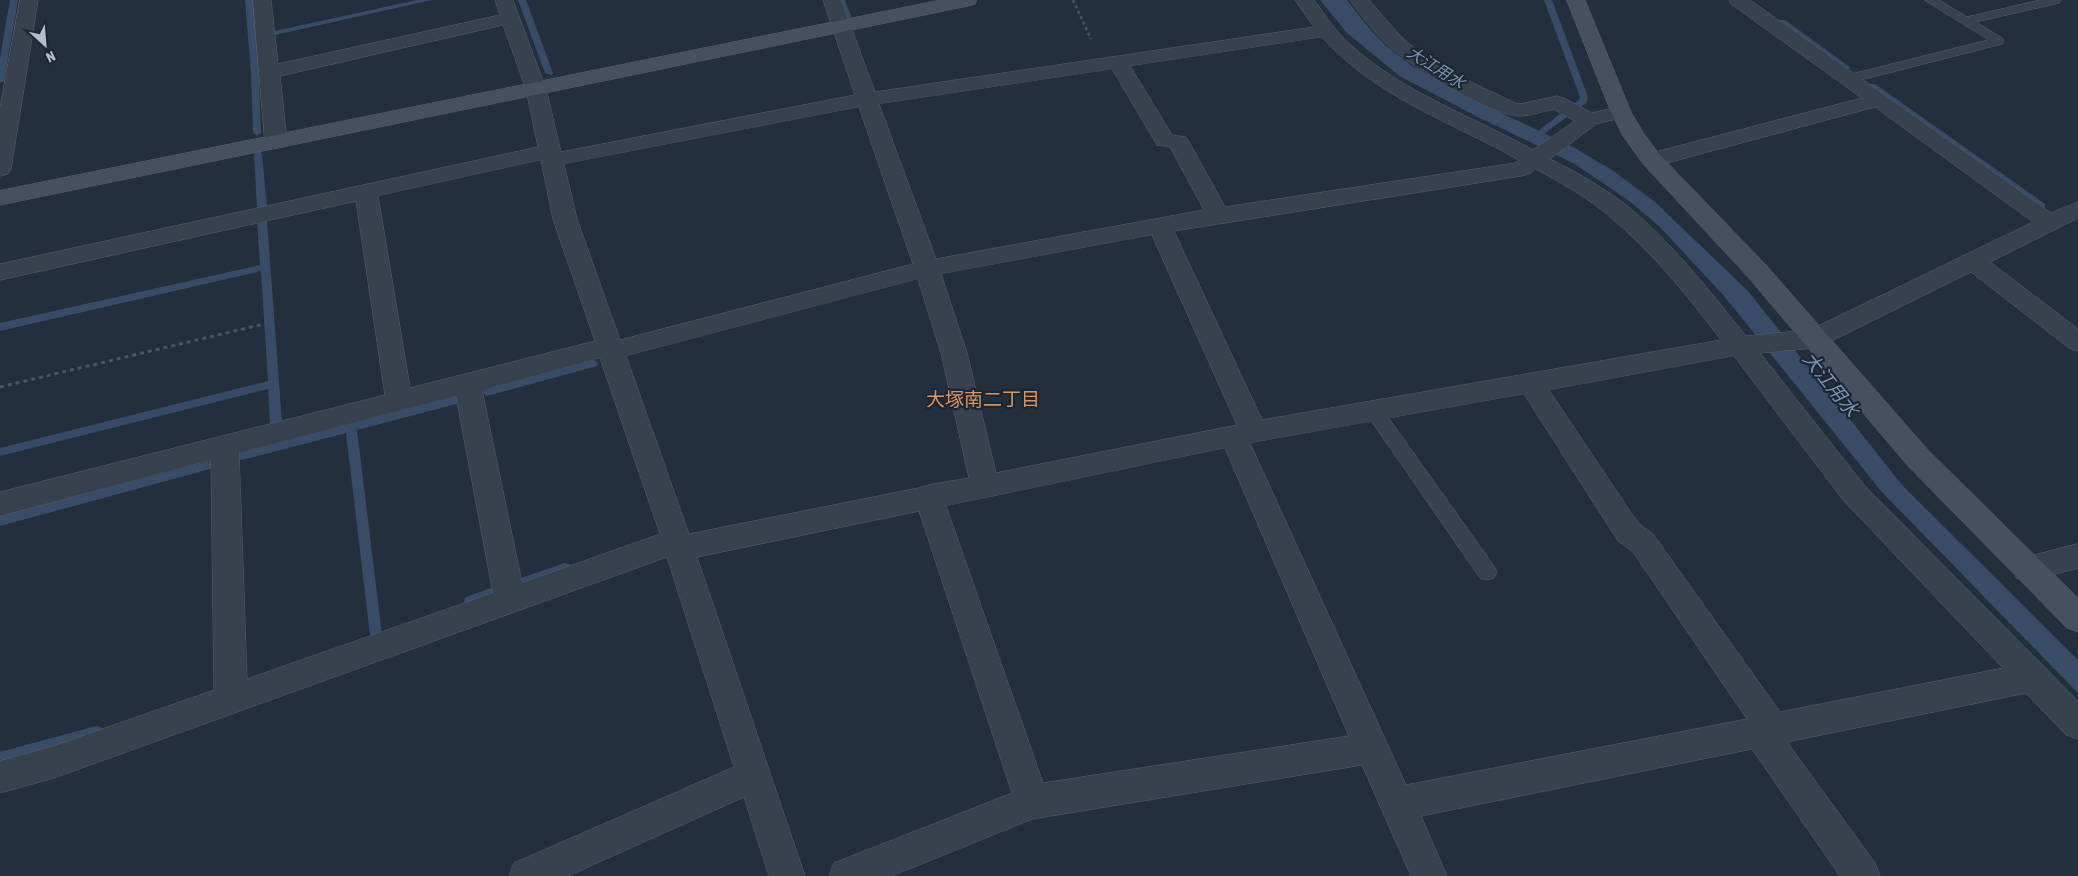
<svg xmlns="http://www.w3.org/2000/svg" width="2078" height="876" font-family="'Asap Condensed','Noto Sans JP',sans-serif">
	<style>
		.water { fill: #394c67 }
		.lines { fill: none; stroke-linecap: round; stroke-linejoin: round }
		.stream { fill: #394c67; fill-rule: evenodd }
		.lane-casing { stroke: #565f6c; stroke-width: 1 }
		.street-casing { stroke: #565f6c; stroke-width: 1 }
		.secondary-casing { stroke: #565f6c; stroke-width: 1 }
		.path-far1 { stroke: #44595c; stroke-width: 2.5; stroke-dasharray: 3 3; stroke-linecap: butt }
		.path { stroke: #44595c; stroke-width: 3; stroke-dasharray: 4 4; stroke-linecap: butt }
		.lane { fill: #38414e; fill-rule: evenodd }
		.street { fill: #38414e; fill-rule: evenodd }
		.secondary { fill: #465061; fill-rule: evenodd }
		.labels { text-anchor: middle; stroke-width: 4.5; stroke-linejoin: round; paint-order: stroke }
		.far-water-label { font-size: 16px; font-style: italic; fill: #7c92b1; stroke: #1d2633 }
		.water-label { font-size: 19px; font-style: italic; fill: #7c92b1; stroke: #1d2633 }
		.neighbourhood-label { font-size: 19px; fill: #d59563; stroke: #1d2633 }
	</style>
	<rect width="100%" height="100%" fill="#242f3e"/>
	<path class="water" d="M1320,0H1347L1368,27L1386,46L1411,65L1465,96L1573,147L1612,170L1655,202L1748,291L1902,485L2078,660V693L1881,491L1725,297L1659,226L1628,200L1573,163L1480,118L1401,77L1347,33Z"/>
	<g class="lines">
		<path class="stream" d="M10,0H18L4,81L0,83V58Z
			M245,0H253L259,73L261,133L257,136L253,133L251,73Z
			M417,0H432L275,35L271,33L275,31Z
			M518,0H526L553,73L552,75L545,73Z
			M837,0H845L851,16L850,18H844Z
			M1544,0H1552L1588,97L1586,103L1538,138L1534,135L1535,133L1579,100L1580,97Z
			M1779,20H1785L1851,68L1844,70L1779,24Z
			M1869,84H1875L2045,204V208H2039L1869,88Z
			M258,150L262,153L267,208L262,211L257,208L254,153Z
			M262,217L267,220L282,423L280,426H272L270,423L268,389L0,456V448L268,381L261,271L0,331V323L260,265L257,220Z
			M593,359L598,363L597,366L487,396L482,392L487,388Z
			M456,396L460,397L461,400L460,403L357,430L382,635L381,639L376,641L371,639L370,635L346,433L242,460L238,459L236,456L238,453L242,452Z
			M210,461L214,462L216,465L214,468L0,526V516Z
			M565,563L569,564L571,568L569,572L525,587L521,586L519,582L521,578Z
			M491,588L495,589L497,593L495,597L470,606L466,605L464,601L466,597Z
			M96,726L101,727L103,732L101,737L0,766V752Z"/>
		<g class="lane-casing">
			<path id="lane" d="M1925,0H1939L1967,17L2040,0H2061L2059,3L1976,22L2002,38L2004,41L2002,44L1849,83L1844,82L1843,79L1844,76L1988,40Z
				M1374,405L1380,406L1494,566L1497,572L1494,578L1487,580L1480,578L1368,416L1365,411L1368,406Z"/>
		</g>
		<g class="street-casing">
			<path id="street" d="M20,0H38L11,169L8,174L0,176V108Z
				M253,0H271L278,64L500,15L495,0H513L546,89L561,152L855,95L823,0H841L875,92L1314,27L1295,0H1314C1326,16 1337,34 1353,47C1405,93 1473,117 1533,150L1575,121L1554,109C1543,111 1531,116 1520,116C1494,117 1413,67 1392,49C1378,37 1360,15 1350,0H1369C1381,13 1392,28 1405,40C1436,68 1478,85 1515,103L1520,104L1557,96L1564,98L1592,113L1621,106L1628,108L1631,112L1628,116L1596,124L1550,159C1576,172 1601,186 1625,204C1671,241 1709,290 1746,336L1810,330L2033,222L1875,107L1652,167L1644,165L1641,160L1644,155L1862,98L1731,4L1729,0H1750L2051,213L2078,202V218L1990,262L2078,329V351L2069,348L1971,272L1823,345L1814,348L1760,353L1864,485L2078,701V739L2066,735L2026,693L1787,742L1875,863L1880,876H1840L1752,749L1421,816L1447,876H1411L1362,765L1032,819L892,876H829L834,863L1012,793L919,511L697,557L805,876H769L744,797L568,876H509L514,863L734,767L667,557L54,778L0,793V761L54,746L214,690L211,460L0,516V492L385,395L356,201L0,280V264L538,147L526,89L503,25L280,76L287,142L284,147L276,148L268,147L265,142ZM1322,37C1374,96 1452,123 1519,160L1515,163L1225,207L1189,142L1186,137L1172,135L1130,66ZM1112,69L1157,145L1170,147L1204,210L936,259L879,104ZM859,107L913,264L620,340L577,219L564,164ZM541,160L553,219L595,341L410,388L378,196ZM1536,169C1561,183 1587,197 1609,216C1652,252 1688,296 1721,340L1262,420L1174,231L1521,176L1529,174ZM1152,235L1237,425L996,473L967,353L941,274ZM918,279L941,353L969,478L928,485L918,488L689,534L626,356ZM1734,356L1844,501L2003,668L1780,712L1653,534L1638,523L1549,390ZM600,358L660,534L522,583L482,390ZM1524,394L1618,541L1633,552L1747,719L1406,785L1250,443ZM456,396L493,593L247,679L239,453ZM1225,448L1349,736L1043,783L946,506Z
				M2078,544V568L2027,582L2016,578L2012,569L2016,560Z"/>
		</g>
		<g class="secondary-casing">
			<path id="secondary" d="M941,0H977L975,4L968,6L0,205V191Z
				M1567,0H1585L1631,112L1644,134L1660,155L1766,265L1928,450L2078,598V632L2067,628L1908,466L1748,277L1644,165L1623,136L1611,112Z"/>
		</g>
		<path class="path-far1" d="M1073,0L1091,39"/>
		<path class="path" d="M0,387L264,324"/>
		<use href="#lane" class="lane"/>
		<use href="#street" class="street"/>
		<use href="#secondary" class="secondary"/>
	</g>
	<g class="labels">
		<g class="far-water-label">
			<text transform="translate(1436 67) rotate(32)" y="6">大江用水</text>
		</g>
		<g class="water-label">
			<text transform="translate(1831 384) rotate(51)" y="7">大江用水</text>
		</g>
		<g class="neighbourhood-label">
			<text x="983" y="406">大塚南二丁目</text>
		</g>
	</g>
	<g transform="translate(45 45) rotate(154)" stroke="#1d2633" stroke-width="4" paint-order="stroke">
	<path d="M0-4L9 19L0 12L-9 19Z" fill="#b4bcc9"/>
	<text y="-8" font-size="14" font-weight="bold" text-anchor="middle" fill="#b4bcc9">N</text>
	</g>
</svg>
